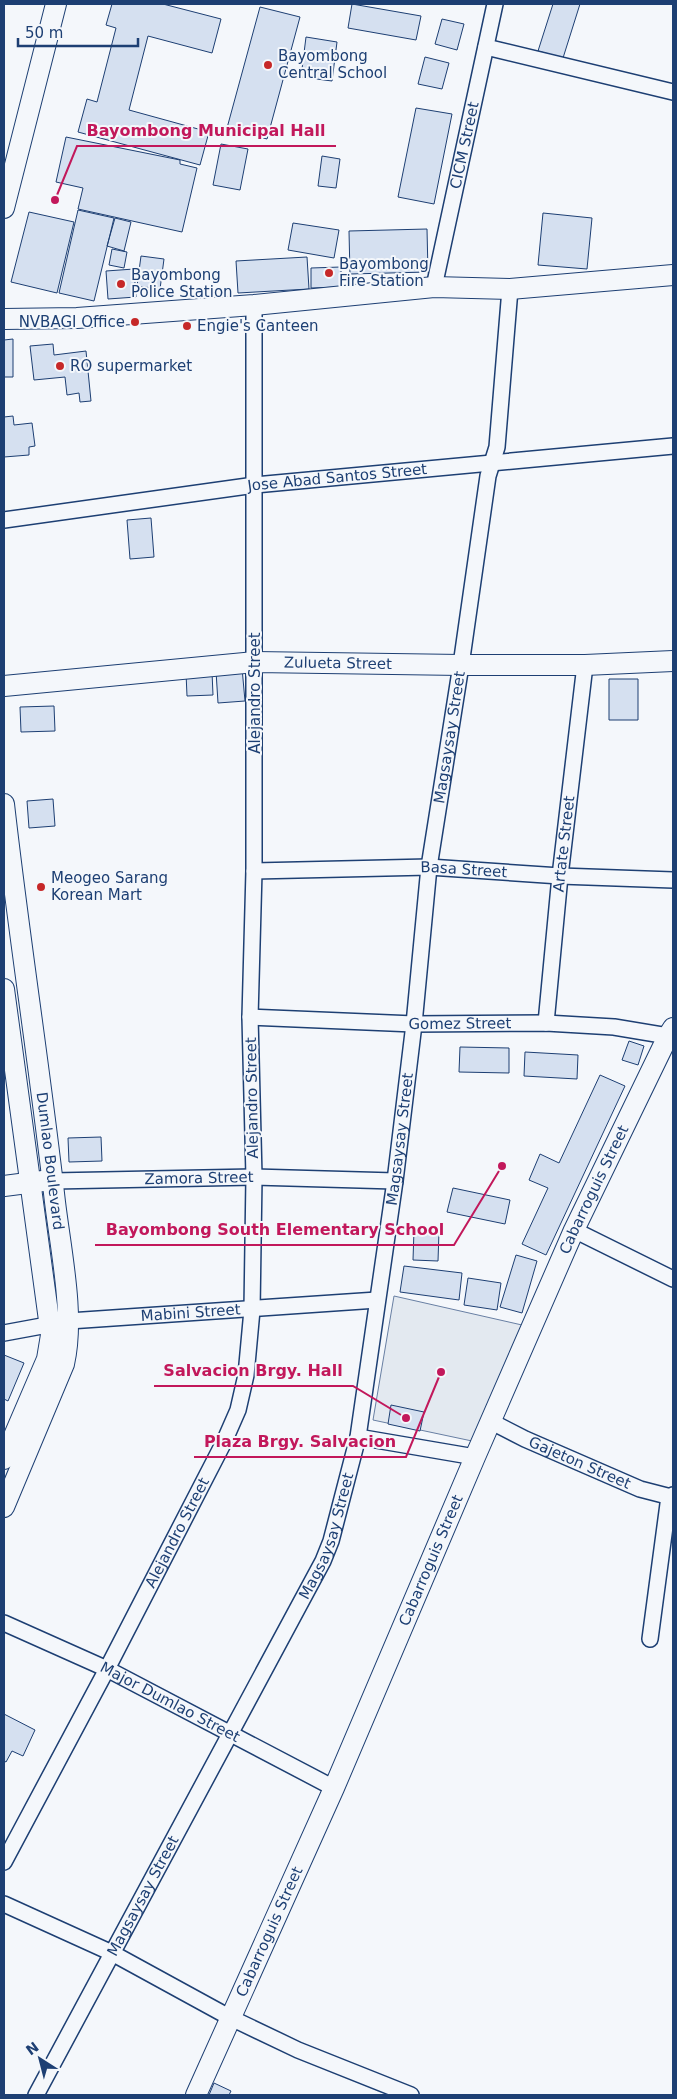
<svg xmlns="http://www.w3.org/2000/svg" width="677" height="2099" font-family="'DejaVu Sans',sans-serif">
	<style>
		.green { fill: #e3e9f0; stroke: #687fa3 }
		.building { fill: #d5e0f0; stroke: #1d3f73 }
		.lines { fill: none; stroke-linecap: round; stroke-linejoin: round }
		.street-casing { stroke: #1d3f73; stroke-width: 18 }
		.secondary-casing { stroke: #1d3f73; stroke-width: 22 }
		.street { stroke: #f4f7fb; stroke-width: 15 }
		.secondary { stroke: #f4f7fb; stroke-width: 20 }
		.poi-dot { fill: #c62828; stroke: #f4f7fb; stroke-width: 2 }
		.labels { text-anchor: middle; stroke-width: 4; stroke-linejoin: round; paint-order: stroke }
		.poi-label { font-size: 15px; fill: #1d3f73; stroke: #f4f7fb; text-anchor: start }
		.street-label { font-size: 15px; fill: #1d3f73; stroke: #f4f7fb }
		.leader { fill: none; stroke: #c2185b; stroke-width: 2 }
		.callout-dot { fill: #c2185b; stroke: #f4f7fb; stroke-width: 2 }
		.callout-label { font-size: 16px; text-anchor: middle; font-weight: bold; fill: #c2185b; stroke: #f4f7fb; stroke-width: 4; stroke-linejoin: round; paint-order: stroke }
	</style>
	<rect width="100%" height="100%" fill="#f4f7fb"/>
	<path class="green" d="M394,1296L522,1325L472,1441L373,1420Z"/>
	<path class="building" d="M112,4H163L221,19L212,53L148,36L129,110L209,132L200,165L78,132L87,99L97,102L116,28L106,25Z
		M352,4L421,16L416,40L348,28Z
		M553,4H580L563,58L538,51Z
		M260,7L300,17L267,139L227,128Z
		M442,19L464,24L457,50L435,44Z
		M306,37L337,42L332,81L301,77Z
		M425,57L449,63L442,89L418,84Z
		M416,108L452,114L434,204L398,197Z
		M66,137L180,160V164L197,168L182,232L78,209L83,188L56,182Z
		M221,144L248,149L240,190L213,185Z
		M322,156L340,159L336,188L318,186Z
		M78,210L114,218L94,301L59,293Z
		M29,212L74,222L57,293L11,282Z
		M543,213L592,218L587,269L538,265Z
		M115,218L131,222L124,251L107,246Z
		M293,223L339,230L334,258L288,250Z
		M427,229L428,272L350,274L349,231Z
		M112,249L127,252L124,268L109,265Z
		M141,256L164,259L160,289L137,286Z
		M307,257L309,289L238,293L236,261Z
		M341,267V287L311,288V268Z
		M134,269L136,297L108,299L106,271Z
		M13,339V377H4V340Z
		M53,344L54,355L86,351L91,401L80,402L79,393L67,395L65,377L34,380L30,346Z
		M13,416L14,425L32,423L35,446L29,447V455L4,457V417Z
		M151,518L154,557L130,559L127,520Z
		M242,668L245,701L218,703L216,671Z
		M212,672L213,695L187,696L186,673Z
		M609,679H638V720H609Z
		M54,706L55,731L21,732L20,707Z
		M53,799L55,826L29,828L27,801Z
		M629,1041L644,1046L638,1065L622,1060Z
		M460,1047L509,1048V1073L459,1072Z
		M525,1052L578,1055L577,1079L524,1076Z
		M600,1075L625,1086L546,1255L522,1244L548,1188L529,1180L540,1154L559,1163Z
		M101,1137L102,1161L69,1162L68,1138Z
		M453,1188L510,1200L505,1224L447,1212Z
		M414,1230L439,1231L438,1261L413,1260Z
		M516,1255L537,1261L522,1313L500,1307Z
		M404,1266L462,1273L459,1300L400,1292Z
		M468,1278L501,1283L497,1310L464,1305Z
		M4,1355L24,1363L8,1401L4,1399Z
		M391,1405L424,1412L420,1431L388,1424Z
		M4,1714L35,1730L23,1756L12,1751L6,1762L4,1761Z
		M214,2083L231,2091L229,2095H209Z"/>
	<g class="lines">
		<g class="street-casing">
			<g id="street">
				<path d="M486,47L673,92"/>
				<path id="s1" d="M434,287L495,4"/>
				<path id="s2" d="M4,520L255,485L673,446"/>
				<path id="s3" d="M254,871L429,867L560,876L673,880"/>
				<path id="s4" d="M250,1017L414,1024L546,1023L614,1027L668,1036"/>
				<path id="s5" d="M546,1023L560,876L585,665"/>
				<path id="s6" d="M53,1181L254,1177L395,1181"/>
				<path d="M574,1230L673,1279"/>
				<path id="s7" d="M4,1333L69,1321L377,1300"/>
				<path id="s8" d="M490,1421L525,1439L640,1489L671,1497"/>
				<path d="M358,1437L475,1457"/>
				<path id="s9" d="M4,1623L107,1669L334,1788"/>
				<path d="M650,1639L668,1504L673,1495"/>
				<path id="s10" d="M4,1862L107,1669L224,1442L238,1410L246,1375L252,1310L254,1177L250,1017L254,871V305"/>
				<path d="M4,1904L112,1953L229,2017L298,2050L411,2095"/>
				<path id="s11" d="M36,2095L323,1561L331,1541L358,1437L395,1181L414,1024L429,867L461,665L488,476L497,447L510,289"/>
			</g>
		</g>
		<g class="secondary-casing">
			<g id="secondary">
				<path d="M4,208L56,4"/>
				<path d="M4,319L77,318L254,305L434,287L510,289L673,275"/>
				<path id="s12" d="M4,686L255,662L461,665H585L673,661"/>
				<path id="s13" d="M4,804C19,937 40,1069 55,1202C61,1252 75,1316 64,1364L4,1507"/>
				<path d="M4,989L51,1335L47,1359L4,1459"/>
				<path d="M4,1186L43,1181"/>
				<path id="s14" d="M196,2095L334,1788L475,1457L574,1230L668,1036L673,1028"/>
			</g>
		</g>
		<use href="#street" class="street"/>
		<use href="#secondary" class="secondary"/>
	</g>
	<g class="poi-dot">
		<circle cx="268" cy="65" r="5"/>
		<circle cx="329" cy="273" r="5"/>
		<circle cx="121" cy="284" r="5"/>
		<circle cx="135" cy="322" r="5"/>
		<circle cx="187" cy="326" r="5"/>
		<circle cx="60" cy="366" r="5"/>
		<circle cx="41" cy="887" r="5"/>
	</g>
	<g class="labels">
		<g class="poi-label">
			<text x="278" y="61">Bayombong<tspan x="278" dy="17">Central School</tspan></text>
			<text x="339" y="269">Bayombong<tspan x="339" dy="17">Fire Station</tspan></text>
			<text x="131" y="280">Bayombong<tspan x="131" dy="17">Police Station</tspan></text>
			<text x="125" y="327" text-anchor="end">NVBAGI Office</text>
			<text x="197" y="331">Engie's Canteen</text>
			<text x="70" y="371">RO supermarket</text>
			<text x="51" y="883">Meogeo Sarang<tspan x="51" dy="17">Korean Mart</tspan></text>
		</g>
		<g class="street-label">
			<text dy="5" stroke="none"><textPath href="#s1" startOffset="145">CICM Street</textPath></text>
			<text dy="5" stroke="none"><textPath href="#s2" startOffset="336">Jose Abad Santos Street</textPath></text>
			<text dy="5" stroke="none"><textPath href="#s12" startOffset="335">Zulueta Street</textPath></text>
			<text transform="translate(255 693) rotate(-90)" y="5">Alejandro Street</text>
			<text dy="5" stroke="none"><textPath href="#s11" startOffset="1441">Magsaysay Street</textPath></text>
			<text dy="5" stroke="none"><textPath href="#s5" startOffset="180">Artate Street</textPath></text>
			<text dy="5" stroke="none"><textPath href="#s3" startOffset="210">Basa Street</textPath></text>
			<text dy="5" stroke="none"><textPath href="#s4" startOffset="210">Gomez Street</textPath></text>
			<text transform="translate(252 1098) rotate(-91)" y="5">Alejandro Street</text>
			<text dy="5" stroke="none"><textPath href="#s11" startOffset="1036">Magsaysay Street</textPath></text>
			<text dy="5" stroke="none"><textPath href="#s13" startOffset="360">Dumlao Boulevard</textPath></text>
			<text dy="5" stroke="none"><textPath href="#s6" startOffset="146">Zamora Street</textPath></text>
			<text dy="5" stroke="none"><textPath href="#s14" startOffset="989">Cabarroguis Street</textPath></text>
			<text dy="5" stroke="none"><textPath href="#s7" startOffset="188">Mabini Street</textPath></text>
			<text dy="5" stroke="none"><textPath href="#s8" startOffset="99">Gajeton Street</textPath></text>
			<text dy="5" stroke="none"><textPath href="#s10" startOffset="372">Alejandro Street</textPath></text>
			<text dy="5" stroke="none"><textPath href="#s11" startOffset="631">Magsaysay Street</textPath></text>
			<text dy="5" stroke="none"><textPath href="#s14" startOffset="584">Cabarroguis Street</textPath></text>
			<text dy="5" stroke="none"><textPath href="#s9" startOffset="184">Major Dumlao Street</textPath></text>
			<text dy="5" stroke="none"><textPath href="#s11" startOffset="226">Magsaysay Street</textPath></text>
			<text dy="5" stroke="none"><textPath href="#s14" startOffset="179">Cabarroguis Street</textPath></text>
		</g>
	</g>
	<path class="leader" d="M55 200L77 146H336M502 1166L454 1245H95M406 1418L353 1386H154M441 1372L406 1457H194"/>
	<g class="callout-dot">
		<circle cx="55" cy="200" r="5"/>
		<circle cx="502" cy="1166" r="5"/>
		<circle cx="406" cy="1418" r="5"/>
		<circle cx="441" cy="1372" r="5"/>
	</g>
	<g class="callout-label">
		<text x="206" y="136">Bayombong Municipal Hall</text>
		<text x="275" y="1235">Bayombong South Elementary School</text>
		<text x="253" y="1376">Salvacion Brgy. Hall</text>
		<text x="300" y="1447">Plaza Brgy. Salvacion</text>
	</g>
	<rect width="677" height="2099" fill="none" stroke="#1d3f73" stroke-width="10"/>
	<g transform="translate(40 2059) rotate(324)" stroke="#f4f7fb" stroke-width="4" paint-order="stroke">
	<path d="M0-4L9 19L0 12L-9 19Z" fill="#1d3f73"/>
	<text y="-8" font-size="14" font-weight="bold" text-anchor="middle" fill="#1d3f73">N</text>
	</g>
	<path d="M18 38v8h120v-8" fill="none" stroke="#1d3f73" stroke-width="2.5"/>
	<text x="25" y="38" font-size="15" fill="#1d3f73" stroke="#f4f7fb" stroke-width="4" paint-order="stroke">50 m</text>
</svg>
